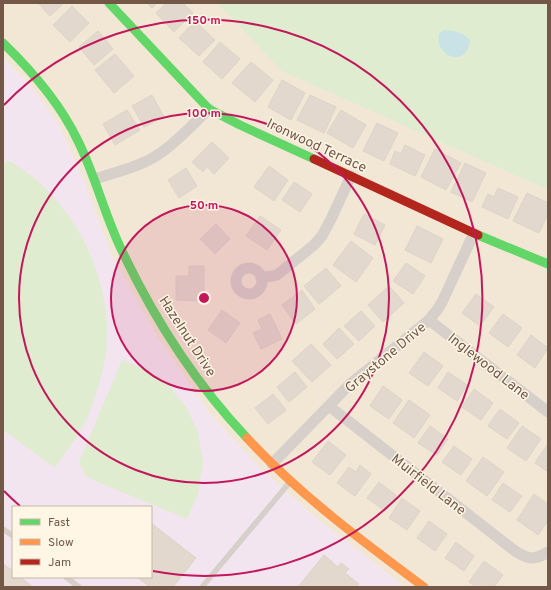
<svg xmlns="http://www.w3.org/2000/svg" width="551" height="590" font-family="Overpass,sans-serif">
	<style>
		.residential { fill: #f2e6d5 }
		.education { fill: #f2e5ef; fill-rule: evenodd }
		.green { fill: #dfecd0 }
		.water { fill: #c8e2e6 }
		.building { fill: #e2d8cd; stroke: #ded3c8 }
		.lines { fill: none; stroke-linecap: round; stroke-linejoin: round }
		.lane { stroke: #d7cfc9; stroke-width: 5.5 }
		.street { stroke: #d7cfc9; stroke-width: 11 }
		.fast { stroke: #63d668; stroke-width: 9 }
		.slow { stroke: #ff974d; stroke-width: 9 }
		.jam { stroke: #b3261e; stroke-width: 9 }
		.ring { fill: none; stroke: #c2185b; stroke-width: 2 }
		.labels { text-anchor: middle; stroke-width: 3; stroke-linejoin: round; paint-order: stroke }
		.street-label { font-size: 14px; fill: #735847; stroke: #fff6e5 }
		.centre { fill: #c2185b; stroke: #fff6e5; stroke-width: 2 }
		.ring-label { font-size: 12px; text-anchor: middle; font-weight: bold; fill: #c2185b; stroke: #fff6e5; stroke-width: 3; stroke-linejoin: round; paint-order: stroke }
	</style>
	<rect width="100%" height="100%" fill="#f6f0e5"/>
	<path class="residential" d="M3,3H217L283,71L548,190V587H405L317,519L260,468L211,415L156,335L110,252L81,174L58,124L30,85L3,58Z"/>
	<path class="education" d="M3,58L30,85L58,124L81,174L110,252L156,335L211,415L260,468L317,519L405,587H3ZM13,507H151V577H13Z"/>
	<path class="green" d="M217,3H548V190L282,71Z
		M8,160C20,168 34,176 44,187C87,228 113,294 106,353C103,373 97,392 90,411C82,432 67,450 55,468L3,430V166Z
		M122,360L148,371L170,387L187,408L198,433L203,462L198,494L187,519L86,477L79,462Z"/>
	<path class="water" d="M444,30C455,31 464,32 470,41C467,63 446,61 439,44C438,41 439,37 439,34Z"/>
	<path class="building" d="M38,3H64L50,16Z
		M147,3H157L152,8Z
		M166,3H183L193,13L174,32L156,13Z
		M72,6L89,23L70,42L53,25Z
		M195,21L215,40L199,56L179,38Z
		M98,31L113,49L94,65L79,47Z
		M220,42L240,59L222,79L203,62Z
		M115,54L134,76L114,93L95,70Z
		M251,62L273,80L255,102L232,83Z
		M282,80L305,93L291,120L268,107Z
		M152,95L164,117L144,127L132,106Z
		M310,95L336,107L324,133L297,120Z
		M127,110L140,130L115,145L103,124Z
		M341,110L366,125L353,148L327,133Z
		M377,123L398,133L384,161L363,151Z
		M212,142L229,158L214,174L207,167L203,172L192,162Z
		M405,145L425,155L415,176L390,164L395,151L401,154Z
		M435,149L461,163L446,190L421,177Z
		M465,163L486,173L472,202L451,192Z
		M269,166L288,180L274,201L254,187Z
		M186,168L197,186L179,198L168,180Z
		M294,182L312,194L300,212L282,200Z
		M498,188L518,197L508,219L482,207L488,194L494,197Z
		M527,193L548,203V214L539,233L513,221Z
		M364,214L385,225L375,245L354,234Z
		M260,216L281,230L267,250L246,236Z
		M216,224L230,239L215,254L200,239Z
		M417,226L443,239L431,263L405,250Z
		M351,241L373,258L356,282L333,265Z
		M406,263L425,276L413,294L393,281Z
		M189,266H204V301L176,300V276H189Z
		M326,268L341,286L319,304L304,286Z
		M389,286L404,303L383,322L368,305Z
		M302,290L315,309L296,324L282,305Z
		M476,294L494,307L480,326L462,313Z
		M222,310L240,323L226,343L208,330Z
		M361,311L375,326L359,341L344,326Z
		M270,314L282,339L261,349L253,333L262,329L258,320Z
		M503,314L522,328L508,347L489,333Z
		M339,328L354,344L337,359L323,344Z
		M531,335L548,348L535,368L517,355Z
		M311,344L331,365L312,382L292,361Z
		M424,352L443,366L428,386L409,373Z
		M295,372L307,387L289,402L277,387Z
		M448,372L467,385L457,401L438,388Z
		M383,386L402,400L389,419L370,406Z
		M474,389L493,403L481,420L462,407Z
		M273,394L286,410L268,424L255,408Z
		M409,400L430,415L414,438L393,423Z
		M500,409L519,423L507,439L488,426Z
		M430,426L448,439L437,455L418,443Z
		M522,426L541,439L526,461L507,448Z
		M328,441L346,455L330,475L312,462Z
		M547,445L548,446V472L535,463Z
		M454,446L472,459L461,475L442,462Z
		M483,457L504,472L487,496L466,481Z
		M360,465L371,474L355,496L337,483L349,467L356,472Z
		M379,482L397,496L385,511L367,498Z
		M503,483L522,496L510,512L492,500Z
		M534,494L548,504V521L538,535L517,520Z
		M402,498L420,511L407,530L389,518Z
		M429,521L447,534L435,551L417,538Z
		M151,523L196,558L173,587H150L137,577H151Z
		M456,542L474,556L464,571L445,558Z
		M324,555L338,567L341,563L349,569L345,573L359,584L356,587H298Z
		M484,561L503,575L494,587H476L469,582Z
		M3,564L13,571V577H20L33,587H3Z"/>
	<g class="lines">
		<path class="lane" d="M3,529L13,536
			M66,577L79,587
			M202,587L290,482"/>
		<path class="street" d="M95,179C116,172 140,167 159,154C177,142 193,124 209,109
			M236 281a13 13 0 1 1 26 0a13 13 0 1 1-26 0Z
			M261,278L277,275L314,245L322,236L331,219L351,176
			M429,320L548,412
			M329,406L515,551C528,559 534,561 548,552
			M272,464L350,384L429,320L437,310L442,302L474,233"/>
		<path class="fast" d="M109,3L209,109L240,125L314,159
			M3,43C33,72 60,103 78,141C96,177 105,217 123,253C155,320 196,384 247,438
			M478,235L548,264"/>
		<path class="slow" d="M247,438C300,495 362,541 424,587"/>
		<path class="jam" d="M314,159L478,235"/>
	</g>
	<circle cx="204" cy="298" r="93" fill="#c2185b" fill-opacity=".12"/>
	<g class="ring">
		<circle cx="204" cy="298" r="93"/>
		<circle cx="204" cy="298" r="185"/>
		<path d="M20 506A278 278 0 0 1 4 491M4 105A278 278 0 1 1 153 571"/>
	</g>
	<g class="labels">
		<g class="street-label">
			<text transform="translate(317 145) rotate(25)" y="5">Ironwood Terrace</text>
			<text transform="translate(188 336) rotate(57)" y="5">Hazelnut Drive</text>
			<text transform="translate(385 357) rotate(-40)" y="5">Graystone Drive</text>
			<text transform="translate(489 366) rotate(38)" y="5">Inglewood Lane</text>
			<text transform="translate(429 484) rotate(38)" y="5">Muirfield Lane</text>
		</g>
	</g>
	<circle cx="204" cy="298" r="6" class="centre"/>
	<g class="ring-label">
		<text x="204" y="24">150 m</text>
		<text x="204" y="117">100 m</text>
		<text x="204" y="209">50 m</text>
	</g>
	<rect width="551" height="590" fill="none" stroke="#735847" stroke-width="8"/>
	<rect x="12" y="506" width="140" height="72" fill="#fff6e5" stroke="#c7b7a6"/>
	<rect x="20" y="519" width="20" height="6" fill="#63d668" stroke="#c7b7a6"/>
	<text x="48" y="526" font-size="12" fill="#735847">Fast</text>
	<rect x="20" y="539" width="20" height="6" fill="#ff974d" stroke="#c7b7a6"/>
	<text x="48" y="546" font-size="12" fill="#735847">Slow</text>
	<rect x="20" y="559" width="20" height="6" fill="#b3261e" stroke="#c7b7a6"/>
	<text x="48" y="566" font-size="12" fill="#735847">Jam</text>
</svg>
